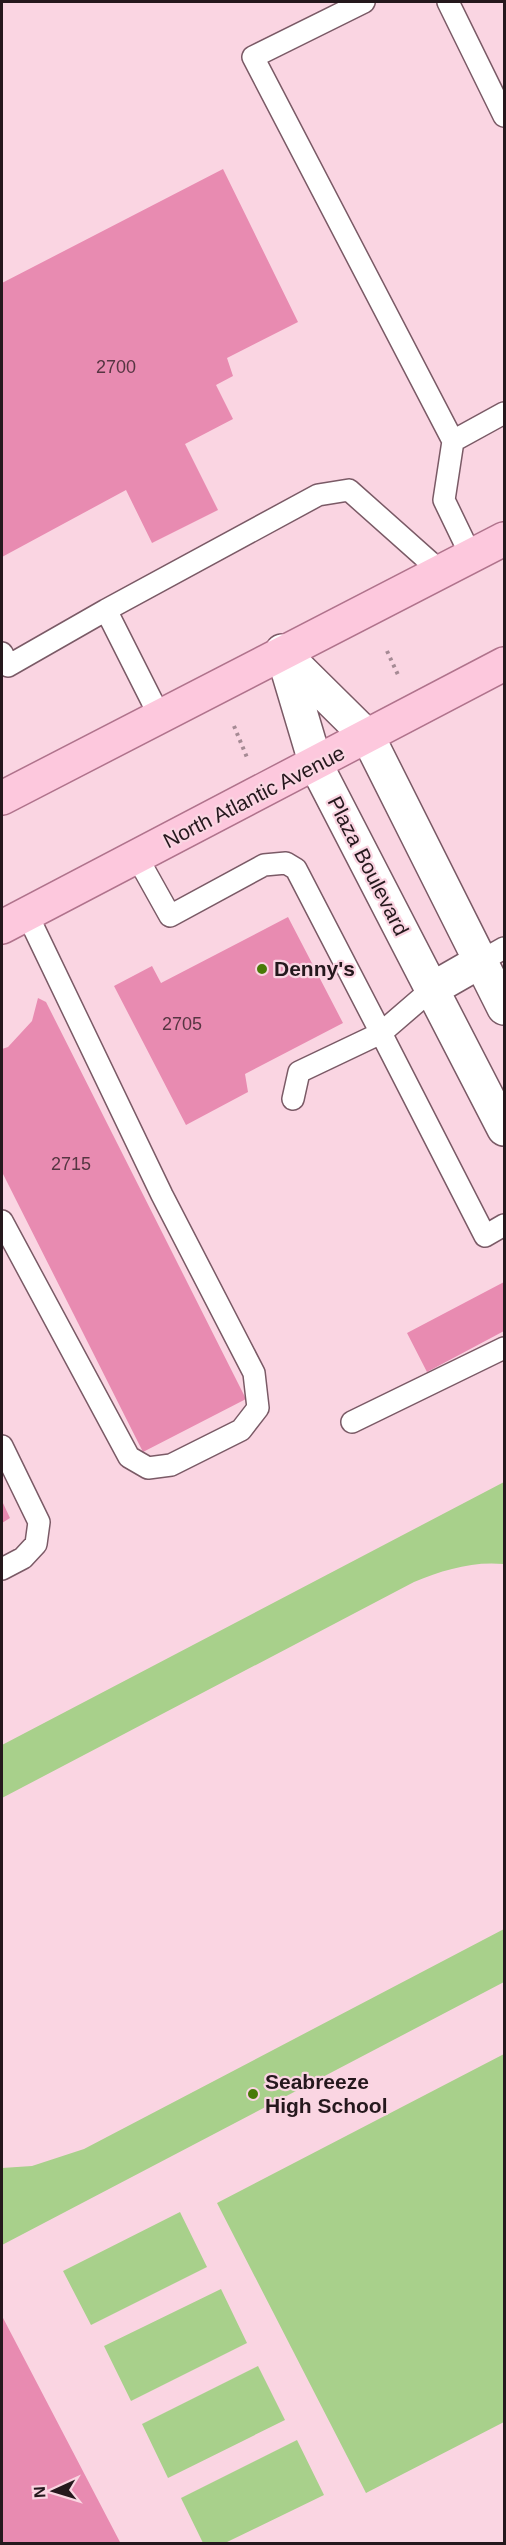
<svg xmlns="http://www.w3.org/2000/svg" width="506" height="2545" font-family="Arial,sans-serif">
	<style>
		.green { fill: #a8d08b }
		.building { fill: #e88bb1 }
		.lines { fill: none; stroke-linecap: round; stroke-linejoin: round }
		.service-casing { stroke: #7a5a66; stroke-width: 24 }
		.tertiary-casing { stroke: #7a5a66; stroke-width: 36 }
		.primary-casing { stroke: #b0738c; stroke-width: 36 }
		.path { stroke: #a58a94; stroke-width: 4; stroke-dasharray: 3 4.5; stroke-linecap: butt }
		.service { stroke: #fff; stroke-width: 21 }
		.tertiary { stroke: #fff; stroke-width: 33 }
		.primary { stroke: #fdc8dd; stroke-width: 33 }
		.poi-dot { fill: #487a07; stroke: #fad5e2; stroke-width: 2 }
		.labels { text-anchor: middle; stroke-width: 4.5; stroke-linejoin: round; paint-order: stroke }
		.number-label { font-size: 18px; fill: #563542 }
		.street-label { font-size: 21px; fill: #25181d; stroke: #fad5e2 }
		.poi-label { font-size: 21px; font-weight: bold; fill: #25181d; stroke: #fad5e2; text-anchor: start }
	</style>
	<rect width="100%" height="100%" fill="#fad5e2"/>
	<path class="green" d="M504,1482V1564C472,1561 443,1570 414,1582L2,1798V1745Z
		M504,1929V1982L2,2245V2168L32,2166L84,2149Z
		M504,2054V2422L366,2493L217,2203Z
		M180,2212L207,2267L91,2325L63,2271Z
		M221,2289L247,2343L131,2401L104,2346Z
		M258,2366L285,2420L168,2478L142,2424Z
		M297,2440L324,2495L225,2543H203L181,2498Z"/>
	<path class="building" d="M223,169L298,322L227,358L233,376L216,385L233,419L185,444L218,510L152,543L126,490L2,557V283Z
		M288,917L343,1023L245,1074L248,1092L186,1125L114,986L152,966L161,983Z
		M38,998L46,1002L246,1399L143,1452L2,1172V1049L8,1047L32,1021Z
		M504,1282V1331L427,1372L407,1333Z
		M2,1501L10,1518L2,1523Z
		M2,2316L121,2544H2Z"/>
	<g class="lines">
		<g class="service-casing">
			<path id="service" d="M364,2L253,57L453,441L444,500L471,556
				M448,2L504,116
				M453,441L504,413
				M2,653L8,666L106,610
				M159,715L106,610L318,495L349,490L440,571
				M137,857L170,916L264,865L286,863L296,869L381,1033L299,1072L293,1099
				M481,961L504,948
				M432,989L381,1033L485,1236L504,1225
				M2,1221L129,1457L148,1468L171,1465L241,1430L258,1408L254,1373L162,1195L27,914
				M352,1422L504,1348
				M2,1446L39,1522L36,1544L23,1558L2,1569"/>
		</g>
		<g class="tertiary-casing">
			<path id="tertiary" d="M282,651L316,765L504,1129
				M285,655L368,737L504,1008
				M432,989L481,961"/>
		</g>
		<g class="primary-casing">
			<path id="primary" d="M2,798L504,539
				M2,927L504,664"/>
		</g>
		<path class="path" d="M387,651L399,677
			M234,726L248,760"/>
		<use href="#service" class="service"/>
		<use href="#tertiary" class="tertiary"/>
		<use href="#primary" class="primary"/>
	</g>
	<g class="poi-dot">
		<circle cx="262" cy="969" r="6"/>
		<circle cx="253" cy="2094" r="6"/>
	</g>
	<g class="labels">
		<g class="number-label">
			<text x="116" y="373">2700</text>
			<text x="182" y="1030">2705</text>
			<text x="71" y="1170">2715</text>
		</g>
		<g class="street-label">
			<text transform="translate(254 797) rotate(-27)" y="7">North Atlantic Avenue</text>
			<text transform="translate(368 866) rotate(63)" y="7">Plaza Boulevard</text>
		</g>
		<g class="poi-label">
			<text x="274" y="976">Denny's</text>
			<text x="265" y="2089">Seabreeze<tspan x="265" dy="24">High School</tspan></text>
		</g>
	</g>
	<rect width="506" height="2545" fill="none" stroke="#25181d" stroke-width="6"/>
	<g transform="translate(54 2491) rotate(266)" stroke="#fad5e2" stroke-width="4.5" paint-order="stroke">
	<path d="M0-4.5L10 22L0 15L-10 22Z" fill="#25181d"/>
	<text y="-9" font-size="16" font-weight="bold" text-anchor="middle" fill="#25181d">N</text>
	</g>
</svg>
